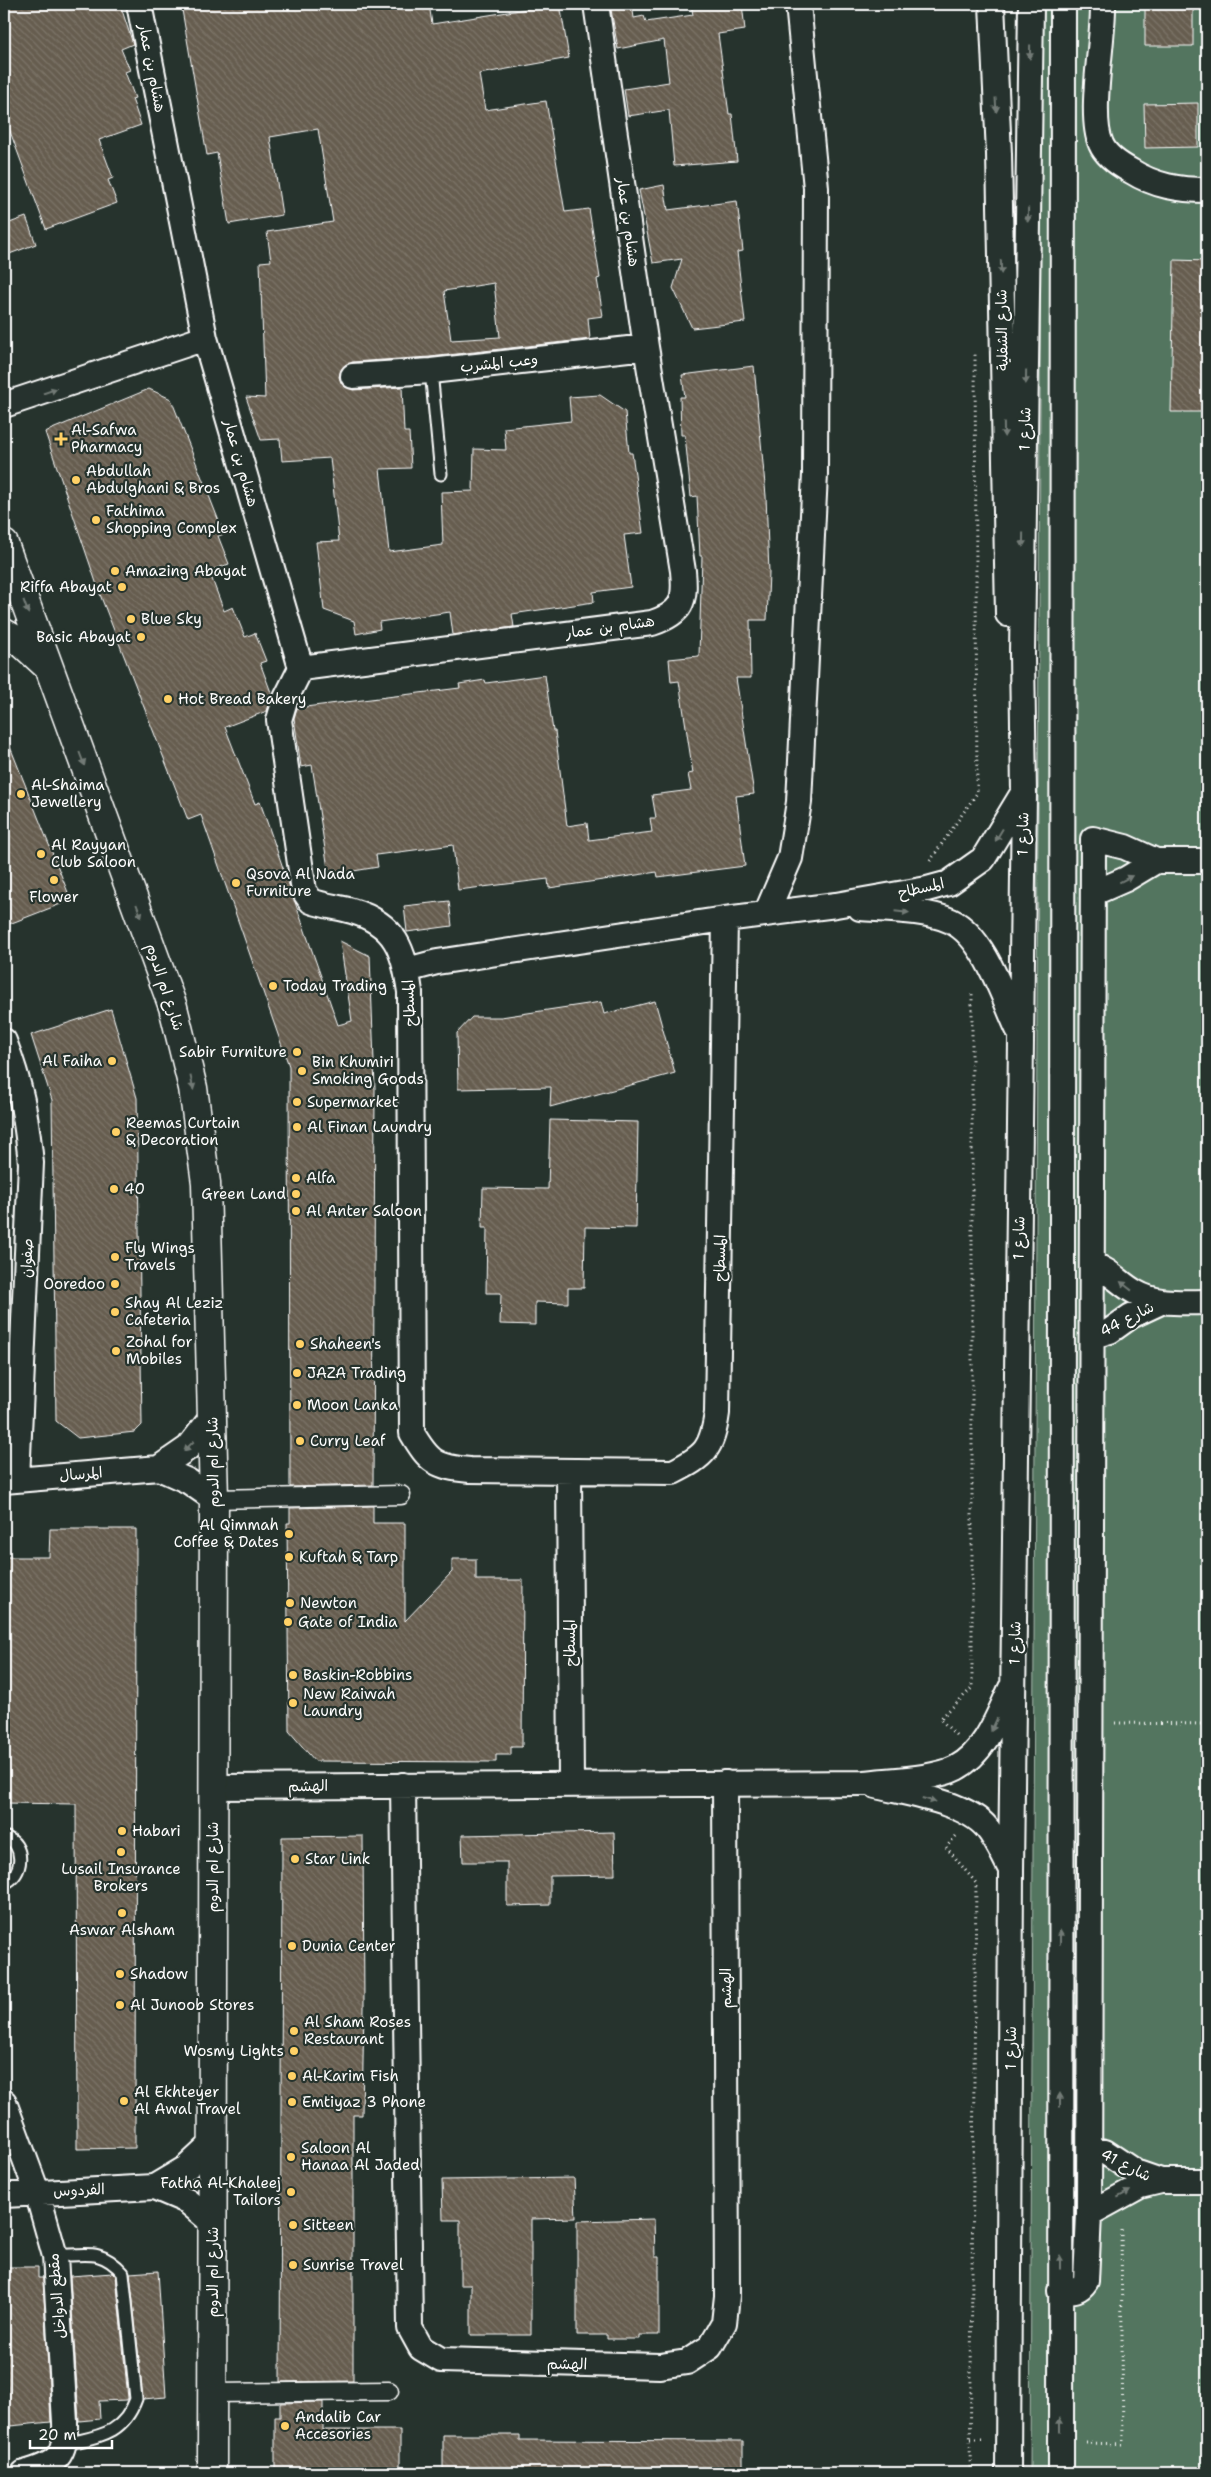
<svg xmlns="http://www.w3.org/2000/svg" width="1211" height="2477" font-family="'Shantell Sans','Playpen Sans Arabic',sans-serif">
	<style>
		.green { fill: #53745f; stroke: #a9baaf }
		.building { fill: url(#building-back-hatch); stroke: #fff; fill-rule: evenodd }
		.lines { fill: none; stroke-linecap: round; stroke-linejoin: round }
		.service-casing { stroke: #fff; stroke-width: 15 }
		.pedestrian-casing { stroke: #fff; stroke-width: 21 }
		.minor-casing { stroke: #fff; stroke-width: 28 }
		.tertiary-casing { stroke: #fff; stroke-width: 31 }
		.path { stroke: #fff; stroke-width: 3; stroke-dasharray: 1 4; stroke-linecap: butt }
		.service { stroke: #26332d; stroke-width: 11 }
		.pedestrian { stroke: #26332d; stroke-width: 18 }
		.minor { stroke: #26332d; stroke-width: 24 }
		.tertiary { stroke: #26332d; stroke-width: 28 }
		.oneway { fill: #727a76 }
		.poi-dot { fill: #ffd166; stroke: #26332d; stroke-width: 2 }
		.labels { text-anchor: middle; stroke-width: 4.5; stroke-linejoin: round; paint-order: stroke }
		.street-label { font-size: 15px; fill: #fff; stroke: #26332d }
		.poi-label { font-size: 15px; fill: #fff; stroke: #26332d; text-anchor: start }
	</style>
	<defs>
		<pattern id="building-back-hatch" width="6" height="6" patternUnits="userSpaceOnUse" patternTransform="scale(1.25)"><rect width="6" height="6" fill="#665d4f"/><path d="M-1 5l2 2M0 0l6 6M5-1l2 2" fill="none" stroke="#7d7569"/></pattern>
	</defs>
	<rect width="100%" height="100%" fill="#26332d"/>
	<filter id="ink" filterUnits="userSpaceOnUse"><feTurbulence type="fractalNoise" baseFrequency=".02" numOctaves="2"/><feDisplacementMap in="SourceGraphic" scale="10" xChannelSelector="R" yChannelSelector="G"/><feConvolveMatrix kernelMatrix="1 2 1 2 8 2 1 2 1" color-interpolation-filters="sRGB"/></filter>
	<g filter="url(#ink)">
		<path class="green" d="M1042,4H1207V2473H1030Z"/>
		<path class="building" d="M4,4H120L133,44L121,49L130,70L125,72L135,98L132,99L141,125L99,140L113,178L108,180L117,203L46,229L8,126L10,125L4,107Z
			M181,4H429L432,24L533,8V4H560L569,58L479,74L485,110L546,101L565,212L589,209L600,278L597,279L603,316L588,318L590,339L430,357L352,362L341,370L339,377L342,384L353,390L402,387L404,432H409L411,468L380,469L389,552L443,545L441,492L473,491L474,449L506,450L504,428L571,421L569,397L600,395L625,412L629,453H632L643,533L624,535L631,587L593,592L594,602L512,614L514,627L453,635L450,612L379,622L380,629L356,634L354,621L324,610L316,542L339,541L330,458L282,461L280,439L261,440L246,397L265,398L260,262L271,261L267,232L333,222L318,129L270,137L282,215L229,224L217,153L207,155ZM494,283L500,337L451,340L444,291Z
			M610,4H632L634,18L644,16L646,22L693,15L691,4H742L745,30L718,34L729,114H732L737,161L674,166L669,110L628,116L624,89L669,82L664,40L618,49Z
			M1145,4H1170V9H1193V46H1145Z
			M1198,103V147L1145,148L1144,104Z
			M664,185L668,210L737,201L743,251L737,252L745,322L692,328L673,288L682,259L653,263L639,190Z
			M26,217L36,244L4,256V225Z
			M1174,260L1207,261V412H1171Z
			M754,366L766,496L769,573L767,620H750L751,678H736L754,794L736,796L745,866L658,877L657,872L549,888L548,879L458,890L453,845L376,855L378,867L329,875L312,765L301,767L294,718L297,708L460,688L459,684L485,680L486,683L545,675L553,731H555L567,826L587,823L589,840L652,832L650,818H656L652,795L691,790L688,774L693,773L679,681L671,682L669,659L699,656L702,556H700L697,496L691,497L685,435H681L680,397H685L682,375Z
			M149,389L171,399L224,534L218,536L229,564L209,571L224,611L233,607L245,637L255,633L266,661L260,663L272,695L267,711L225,727L255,804L260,802L338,1025L352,1021L340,941L370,956L375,1088L373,1485L290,1487L289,1066L201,815L188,820L101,597L45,432Z
			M5,734L71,900L4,926V735Z
			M449,901L452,926L407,932L404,906Z
			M655,1001L675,1073L550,1107L551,1087L458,1089L457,1033L472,1017H501L601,1002L604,1014Z
			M111,1009L137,1098L142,1425L135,1432L78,1438L56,1421L52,1100L31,1035Z
			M550,1120L638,1122L636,1228L585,1227L584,1288H568V1303L535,1302V1325L500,1324L501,1293H486L487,1228H482L483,1188L548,1189Z
			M373,1506V1523H405V1621L452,1572V1559H476V1580H523L522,1747H511V1755H496V1762L315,1761L289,1731L287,1523H290V1508Z
			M50,1529H136L135,2148L77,2149L76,1804L4,1803V1557H49Z
			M614,1832L615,1875L550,1876V1905L507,1906V1862H463L462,1835Z
			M363,1836L364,2008L362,2115H353V2381L280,2382L282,1837Z
			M574,2178L576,2218L531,2219V2335H471V2285H460V2220H443L442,2180Z
			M654,2219L655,2257H659V2335H639V2339H607V2335H577V2221Z
			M4,2267H38V2278H43L51,2422L10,2426L5,2344L7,2298H4Z
			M158,2271L166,2397L143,2399L130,2273Z
			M113,2273L116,2276L128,2398L127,2400L99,2401L100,2419L79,2421L70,2276Z
			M323,2402V2430H400V2473H275V2417H280V2403Z
			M443,2435H520V2440L743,2441V2473H443Z"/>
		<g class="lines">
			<g class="service-casing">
				<path id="service" d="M431,371L441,474
					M4,1837C26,1843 24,1876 4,1883
					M55,2256C86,2255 101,2248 123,2273L136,2399C123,2435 99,2436 66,2444"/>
			</g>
			<g class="pedestrian-casing">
				<path id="pedestrian" d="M214,1499L401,1495
					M212,2393L389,2391"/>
			</g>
			<g class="minor-casing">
				<path id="minor" d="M139,4L205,338L301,668L652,623C682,613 686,602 683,571L646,347L596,4
					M992,4L999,154L1008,614
					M1103,4C1104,39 1088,115 1101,144C1106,156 1120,165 1131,171C1155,186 1179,190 1207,190
					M353,376L431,371L646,347
					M4,405L205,338
					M301,668L285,700L279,720L304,891L311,901C324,906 338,907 352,911C396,924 404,950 410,992L412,1433C429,1462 436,1467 470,1470L673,1472C705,1456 712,1449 717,1413L725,919
					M1094,893L1126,879L1156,861
					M860,908C886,910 927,910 951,921C985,937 1003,997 1018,1029
					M766,914L790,858L799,802L815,474L816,188L798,4
					M407,970L437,962L725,919L836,905L927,889L949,883L983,859L1023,793
					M4,1041C21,1085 26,1115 31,1163L17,1479
					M1093,1265C1110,1270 1120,1284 1135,1292C1157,1305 1183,1302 1207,1302
					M1093,1336L1110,1331L1131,1316L1161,1302
					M159,1468L188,1481L214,1499
					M569,1471L571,1784
					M4,1481L159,1468L188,1448L212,1417
					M403,1785L410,2328L421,2348L441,2360L660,2366L687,2362L710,2347L724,2323L727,2296L725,1783
					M876,1786C908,1794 966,1802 987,1828C997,1840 1003,1855 1010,1868
					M213,1787L865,1783C889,1780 935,1779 956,1768C985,1753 998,1716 1011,1688
					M4,2102L37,2192L55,2256L65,2422C66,2457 57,2464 24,2473
					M1090,2149L1105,2152L1135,2172L1161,2181
					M154,2187L186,2168L214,2142
					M4,2195L154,2187L187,2201L214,2224
					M1089,2214L1140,2186L1161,2181H1207
					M1060,2291C1072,2291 1079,2292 1086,2281L1089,2214L1093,839L1125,847L1156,861H1207
					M1008,2473L1011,1871L1024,793L1022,654L1031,4
					M1061,2473L1063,4"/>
			</g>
			<g class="tertiary-casing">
				<path id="tertiary" d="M4,544L173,1007L193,1088L206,1183L214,1499L212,2473
					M4,633L23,644L46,665"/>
			</g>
			<path class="path" d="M930,861L977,793L975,354
				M1115,1723L1207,1724
				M956,1735L940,1719L972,1688V992
				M956,1836L946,1847L976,1883L970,2473
				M971,2439H983
				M1086,2443L1123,2444L1121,2226"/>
			<use href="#service" class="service"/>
			<use href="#pedestrian" class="pedestrian"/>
			<use href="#minor" class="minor"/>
			<use href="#tertiary" class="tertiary"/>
		</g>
		<defs><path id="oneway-solid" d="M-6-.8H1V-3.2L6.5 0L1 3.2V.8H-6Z" transform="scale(1.25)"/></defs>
		<g class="oneway">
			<use href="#oneway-solid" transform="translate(1030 52) rotate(91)"/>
			<use href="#oneway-solid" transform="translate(996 105) rotate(86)"/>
			<use href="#oneway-solid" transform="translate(1028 215) rotate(91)"/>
			<use href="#oneway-solid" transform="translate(1001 267) rotate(89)"/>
			<use href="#oneway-solid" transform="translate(1026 377) rotate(91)"/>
			<use href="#oneway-solid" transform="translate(50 391) rotate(-19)"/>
			<use href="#oneway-solid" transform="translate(1004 430) rotate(89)"/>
			<use href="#oneway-solid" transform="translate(1023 540) rotate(91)"/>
			<use href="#oneway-solid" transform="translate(26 607) rotate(70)"/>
			<use href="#oneway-solid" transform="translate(82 759) rotate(69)"/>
			<use href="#oneway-solid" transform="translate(999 835) rotate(121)"/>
			<use href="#oneway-solid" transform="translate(1126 879) rotate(-27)"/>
			<use href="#oneway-solid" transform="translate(139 911) rotate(69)"/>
			<use href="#oneway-solid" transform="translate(902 912) rotate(6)"/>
			<use href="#oneway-solid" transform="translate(192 1083) rotate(78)"/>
			<use href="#oneway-solid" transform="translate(1126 1286) rotate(-142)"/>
			<use href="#oneway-solid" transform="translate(189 1446) rotate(136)"/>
			<use href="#oneway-solid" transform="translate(994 1725) rotate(115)"/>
			<use href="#oneway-solid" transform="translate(929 1800) rotate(15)"/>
			<use href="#oneway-solid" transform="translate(1060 1937) rotate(-90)"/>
			<use href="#oneway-solid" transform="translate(1060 2100) rotate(-90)"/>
			<use href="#oneway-solid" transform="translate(1124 2194) rotate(-28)"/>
			<use href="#oneway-solid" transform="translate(1060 2262) rotate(-90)"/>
			<use href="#oneway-solid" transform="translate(1060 2425) rotate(-90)"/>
		</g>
	</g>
	<g class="poi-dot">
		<path d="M58.5 431.5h5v5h5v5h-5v5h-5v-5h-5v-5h5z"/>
		<circle cx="76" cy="480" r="5"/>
		<circle cx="96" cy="520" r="5"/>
		<circle cx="115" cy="571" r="5"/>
		<circle cx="122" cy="587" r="5"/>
		<circle cx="131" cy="619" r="5"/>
		<circle cx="141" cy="637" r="5"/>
		<circle cx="168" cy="699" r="5"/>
		<circle cx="21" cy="794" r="5"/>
		<circle cx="41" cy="854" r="5"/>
		<circle cx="54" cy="880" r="5"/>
		<circle cx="236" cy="883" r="5"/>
		<circle cx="273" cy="986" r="5"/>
		<circle cx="297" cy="1052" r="5"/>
		<circle cx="112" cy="1061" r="5"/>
		<circle cx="302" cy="1071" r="5"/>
		<circle cx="297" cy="1102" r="5"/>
		<circle cx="297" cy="1127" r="5"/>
		<circle cx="116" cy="1132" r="5"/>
		<circle cx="296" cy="1178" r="5"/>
		<circle cx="114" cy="1189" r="5"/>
		<circle cx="296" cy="1194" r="5"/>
		<circle cx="296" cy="1211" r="5"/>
		<circle cx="115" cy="1257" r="5"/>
		<circle cx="115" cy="1284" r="5"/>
		<circle cx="115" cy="1312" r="5"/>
		<circle cx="300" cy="1344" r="5"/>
		<circle cx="116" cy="1351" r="5"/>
		<circle cx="297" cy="1373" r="5"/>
		<circle cx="297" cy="1405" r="5"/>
		<circle cx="300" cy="1441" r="5"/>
		<circle cx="289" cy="1534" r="5"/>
		<circle cx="289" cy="1557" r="5"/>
		<circle cx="290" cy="1603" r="5"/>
		<circle cx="288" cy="1622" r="5"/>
		<circle cx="293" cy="1675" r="5"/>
		<circle cx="293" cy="1703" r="5"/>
		<circle cx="122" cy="1831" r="5"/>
		<circle cx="121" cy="1852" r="5"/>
		<circle cx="295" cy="1859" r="5"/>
		<circle cx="122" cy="1913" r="5"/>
		<circle cx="292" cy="1946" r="5"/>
		<circle cx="120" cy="1974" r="5"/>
		<circle cx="120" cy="2005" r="5"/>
		<circle cx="294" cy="2031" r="5"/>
		<circle cx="294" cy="2051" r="5"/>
		<circle cx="292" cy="2076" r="5"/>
		<circle cx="124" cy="2101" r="5"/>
		<circle cx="292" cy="2102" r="5"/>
		<circle cx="291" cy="2157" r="5"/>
		<circle cx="291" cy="2192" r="5"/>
		<circle cx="293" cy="2225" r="5"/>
		<circle cx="293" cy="2265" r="5"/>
		<circle cx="285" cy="2426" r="5"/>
	</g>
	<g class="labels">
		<g class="street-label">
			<text transform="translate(152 68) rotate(79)" y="5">هشام بن عمار</text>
			<text transform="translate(628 222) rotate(82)" y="5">هشام بن عمار</text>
			<text transform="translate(1002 330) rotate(-91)" y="5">شارع الشفلية</text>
			<text transform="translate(499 363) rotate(-6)" y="5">وعب المشرب</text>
			<text transform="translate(1025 429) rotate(-89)" y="5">شارع 1</text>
			<text transform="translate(241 463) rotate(74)" y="5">هشام بن عمار</text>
			<text transform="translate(610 627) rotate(-8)" y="5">هشام بن عمار</text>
			<text transform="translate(1023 834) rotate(-89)" y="5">شارع 1</text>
			<text transform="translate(921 888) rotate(-13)" y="5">المسطاح</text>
			<text transform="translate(165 987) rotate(72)" y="5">شارع ام الدوم</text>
			<text transform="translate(409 1003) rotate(-93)" y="5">المسطاح</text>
			<text transform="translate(1019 1238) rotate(-89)" y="5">شارع 1</text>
			<text transform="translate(27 1258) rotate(-88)" y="5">صفوان</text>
			<text transform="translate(720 1258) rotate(-89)" y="5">المسطاح</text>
			<text transform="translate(1127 1319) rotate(-27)" y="5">شارع 44</text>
			<text transform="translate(213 1462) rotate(-91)" y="5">شارع ام الدوم</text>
			<text transform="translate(81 1474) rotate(-5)" y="5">المرسال</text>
			<text transform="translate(570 1643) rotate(-90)" y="5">المسطاح</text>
			<text transform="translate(1015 1643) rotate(-89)" y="5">شارع 1</text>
			<text transform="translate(308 1786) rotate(-1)" y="5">الهشم</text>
			<text transform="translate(213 1867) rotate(-90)" y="5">شارع ام الدوم</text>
			<text transform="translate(726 1988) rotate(-90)" y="5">الهشم</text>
			<text transform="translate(1011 2048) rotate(-90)" y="5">شارع 1</text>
			<text transform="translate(1126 2165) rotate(27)" y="5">شارع 41</text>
			<text transform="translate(79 2190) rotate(-2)" y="5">الفردوس</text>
			<text transform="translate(213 2272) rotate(-90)" y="5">شارع ام الدوم</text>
			<text transform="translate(57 2296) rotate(-95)" y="5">مقطع الدواخل</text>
			<text transform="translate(567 2364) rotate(1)" y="5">الهشم</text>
		</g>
		<g class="poi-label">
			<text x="71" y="435">Al-Safwa<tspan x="71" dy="17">Pharmacy</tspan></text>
			<text x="86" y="476">Abdullah<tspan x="86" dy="17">Abdulghani &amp; Bros</tspan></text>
			<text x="106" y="516">Fathima<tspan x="106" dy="17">Shopping Complex</tspan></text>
			<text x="125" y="576">Amazing Abayat</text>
			<text x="112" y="592" text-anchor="end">Riffa Abayat</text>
			<text x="141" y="624">Blue Sky</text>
			<text x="131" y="642" text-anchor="end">Basic Abayat</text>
			<text x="178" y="704">Hot Bread Bakery</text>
			<text x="31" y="790">Al-Shaima<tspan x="31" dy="17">Jewellery</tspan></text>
			<text x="51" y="850">Al Rayyan<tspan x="51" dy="17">Club Saloon</tspan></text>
			<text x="246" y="879">Qsova Al Nada<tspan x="246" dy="17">Furniture</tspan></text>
			<text x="54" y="902" text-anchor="middle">Flower</text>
			<text x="283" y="991">Today Trading</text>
			<text x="287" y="1057" text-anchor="end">Sabir Furniture</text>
			<text x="102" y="1066" text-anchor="end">Al Faiha</text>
			<text x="312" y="1067">Bin Khumiri<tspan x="312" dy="17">Smoking Goods</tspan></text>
			<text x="307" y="1107">Supermarket</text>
			<text x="126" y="1128">Reemas Curtain<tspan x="126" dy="17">&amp; Decoration</tspan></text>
			<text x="307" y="1132">Al Finan Laundry</text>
			<text x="306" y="1183">Alfa</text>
			<text x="124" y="1194">40</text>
			<text x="286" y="1199" text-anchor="end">Green Land</text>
			<text x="306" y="1216">Al Anter Saloon</text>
			<text x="125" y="1253">Fly Wings<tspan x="125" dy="17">Travels</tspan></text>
			<text x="105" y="1289" text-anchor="end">Ooredoo</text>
			<text x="125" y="1308">Shay Al Leziz<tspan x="125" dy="17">Cafeteria</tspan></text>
			<text x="126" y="1347">Zohal for<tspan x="126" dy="17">Mobiles</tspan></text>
			<text x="310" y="1349">Shaheen's</text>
			<text x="307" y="1378">JAZA Trading</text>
			<text x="307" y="1410">Moon Lanka</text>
			<text x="310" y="1446">Curry Leaf</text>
			<text x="279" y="1530" text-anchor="end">Al Qimmah<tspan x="279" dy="17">Coffee &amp; Dates</tspan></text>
			<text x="299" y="1562">Kuftah &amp; Tarp</text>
			<text x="300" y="1608">Newton</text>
			<text x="298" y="1627">Gate of India</text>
			<text x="303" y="1680">Baskin-Robbins</text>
			<text x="303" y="1699">New Raiwah<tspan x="303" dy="17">Laundry</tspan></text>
			<text x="132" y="1836">Habari</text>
			<text x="305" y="1864">Star Link</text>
			<text x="121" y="1874" text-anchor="middle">Lusail Insurance<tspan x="121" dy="17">Brokers</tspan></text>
			<text x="122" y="1935" text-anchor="middle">Aswar Alsham</text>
			<text x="302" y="1951">Dunia Center</text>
			<text x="130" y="1979">Shadow</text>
			<text x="130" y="2010">Al Junoob Stores</text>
			<text x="304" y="2027">Al Sham Roses<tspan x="304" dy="17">Restaurant</tspan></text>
			<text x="284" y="2056" text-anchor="end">Wosmy Lights</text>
			<text x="302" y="2081">Al-Karim Fish</text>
			<text x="134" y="2097">Al Ekhteyer<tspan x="134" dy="17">Al Awal Travel</tspan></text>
			<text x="302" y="2107">Emtiyaz 3 Phone</text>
			<text x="301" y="2153">Saloon Al<tspan x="301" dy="17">Hanaa Al Jaded</tspan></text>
			<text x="281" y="2188" text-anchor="end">Fatha Al-Khaleej<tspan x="281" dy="17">Tailors</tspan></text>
			<text x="303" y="2230">Sitteen</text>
			<text x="303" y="2270">Sunrise Travel</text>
			<text x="295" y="2422">Andalib Car<tspan x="295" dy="17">Accesories</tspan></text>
		</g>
	</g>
	<rect width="1211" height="2477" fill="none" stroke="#26332d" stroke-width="20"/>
	<rect x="10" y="10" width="1191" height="2457" fill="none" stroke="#fff" stroke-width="2" filter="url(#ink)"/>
	<path d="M30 2440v8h82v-8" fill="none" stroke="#ffffff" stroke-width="2.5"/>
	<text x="38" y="2440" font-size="15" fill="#ffffff" stroke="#26332d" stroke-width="4" paint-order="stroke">20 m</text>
</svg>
